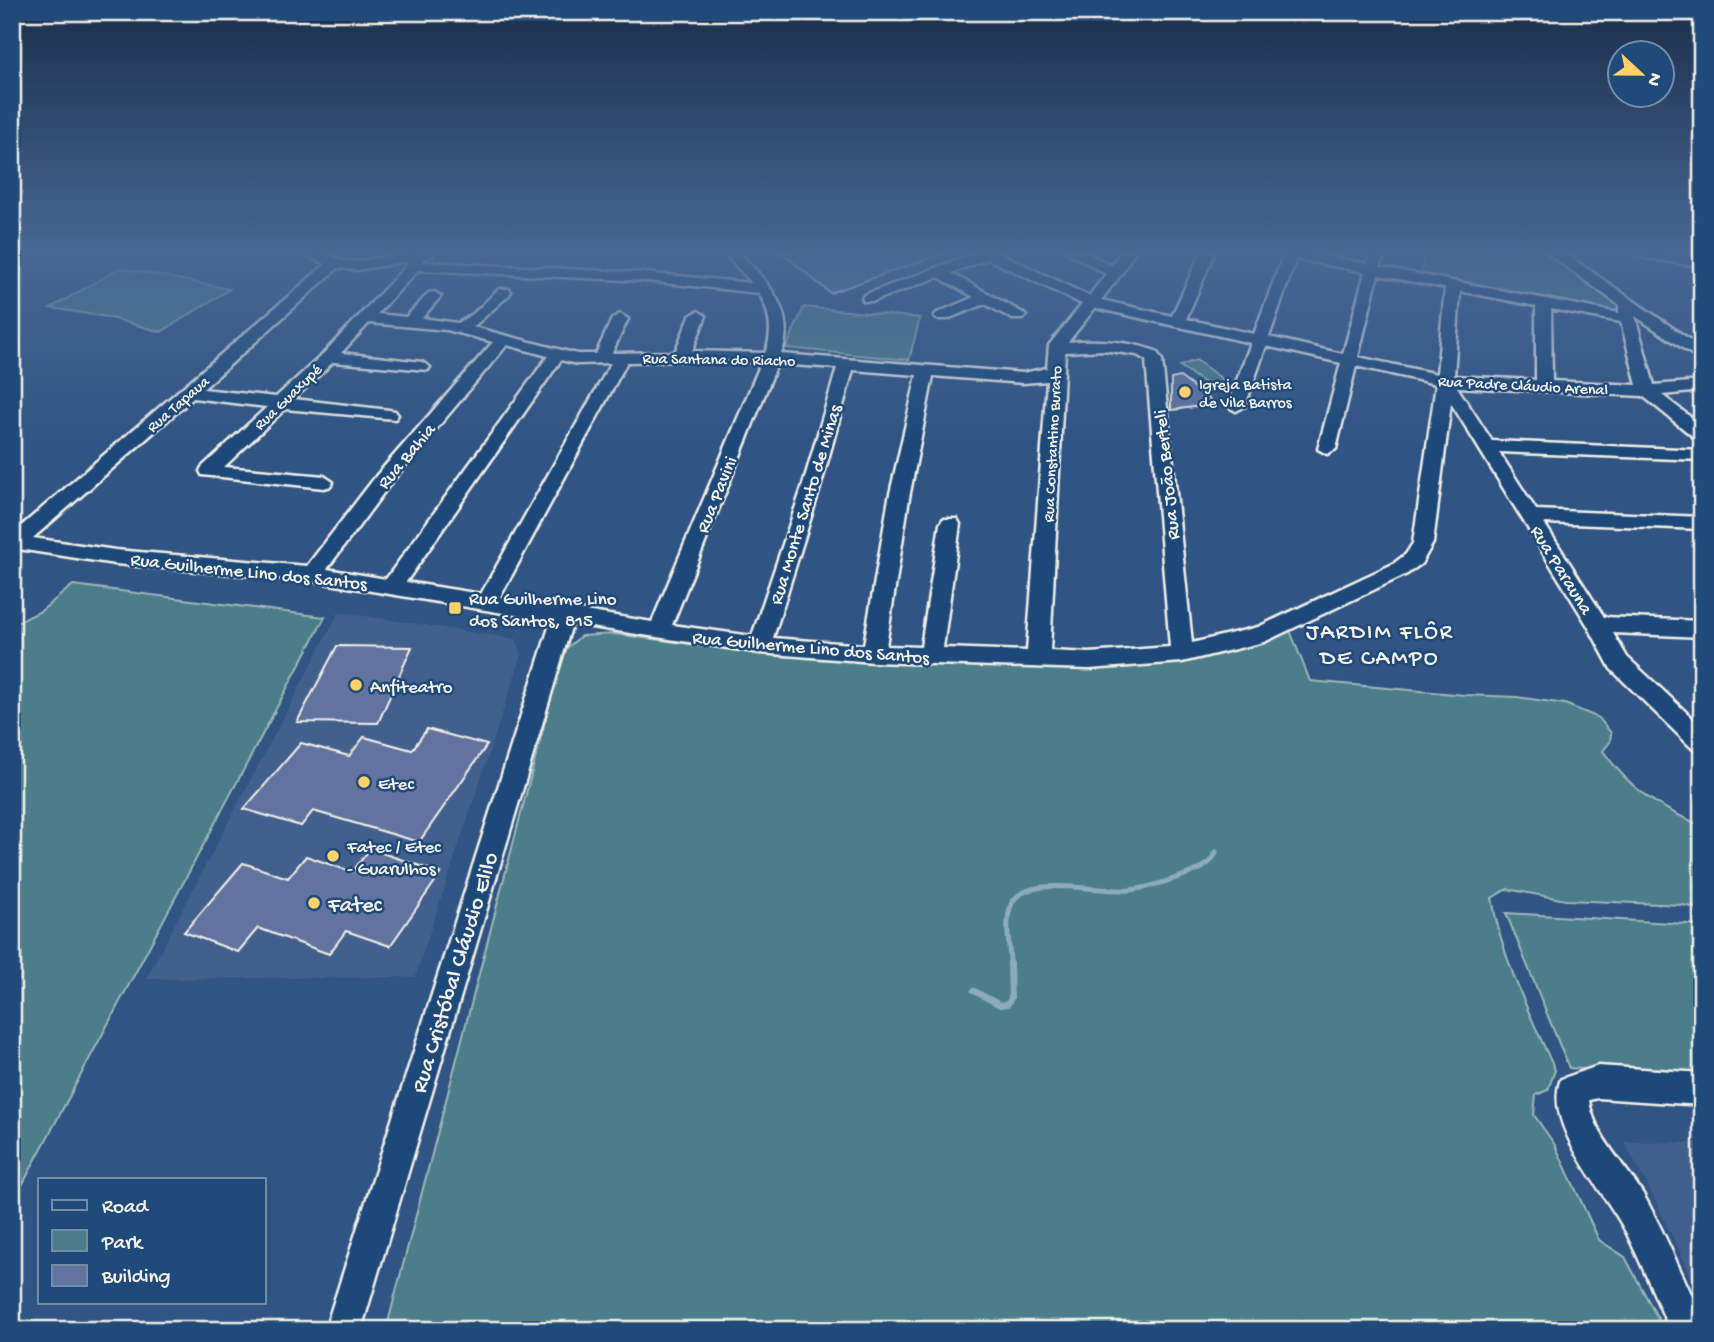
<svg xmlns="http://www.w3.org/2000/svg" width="1714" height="1342" font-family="'Gochi Hand',sans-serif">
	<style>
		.built { fill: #43608e }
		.green { fill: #4b7e8a; stroke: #a0b8b9; stroke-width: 2 }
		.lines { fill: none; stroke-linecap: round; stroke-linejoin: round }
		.stream-far1 { stroke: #8cacbc; stroke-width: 5 }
		.stream { stroke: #8cacbc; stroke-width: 6 }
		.building { fill: #62739f; stroke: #f4f1e8; stroke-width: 2 }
		.minor-casing { stroke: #f4f1e8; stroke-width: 5 }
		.major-casing { stroke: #f4f1e8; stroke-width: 5 }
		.minor { fill: #1f4a7a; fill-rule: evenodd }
		.major { fill: #1f4a7a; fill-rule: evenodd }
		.poi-dot { fill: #ffd166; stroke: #1f4a7a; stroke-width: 2.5 }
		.labels { text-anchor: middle; stroke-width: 5; stroke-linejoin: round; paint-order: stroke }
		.far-street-label { font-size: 16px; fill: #f4f1e8; stroke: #1f4a7a }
		.far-poi-label { font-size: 16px; fill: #f4f1e8; stroke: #1f4a7a; text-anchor: start }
		.street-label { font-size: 19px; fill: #f4f1e8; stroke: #1f4a7a }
		.poi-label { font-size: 19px; fill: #f4f1e8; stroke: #1f4a7a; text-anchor: start }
		.quarter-label { font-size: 23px; letter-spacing: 2px; fill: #f4f1e8; stroke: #1f4a7a }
		.near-poi-label { font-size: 23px; fill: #f4f1e8; stroke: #1f4a7a; text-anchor: start }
		.near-street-label { font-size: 23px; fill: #f4f1e8; stroke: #1f4a7a }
	</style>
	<rect width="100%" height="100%" fill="#305484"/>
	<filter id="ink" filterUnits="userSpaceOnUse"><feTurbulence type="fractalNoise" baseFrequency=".0143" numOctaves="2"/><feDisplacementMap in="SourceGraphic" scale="14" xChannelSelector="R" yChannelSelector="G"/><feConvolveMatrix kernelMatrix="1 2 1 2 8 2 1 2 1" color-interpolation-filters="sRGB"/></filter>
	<g filter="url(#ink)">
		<path class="built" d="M339,612L516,639L522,654L415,977L146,979Z
			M1624,1142L1702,1143V1297L1645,1180Z"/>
		<path class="green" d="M1424,252H1546L1619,304L1618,309L1611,313L1421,276Z
			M120,268L230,289L161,332L107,317L51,308Z
			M804,307L920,318L909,360L786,348Z
			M1196,360L1225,381L1208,386L1180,366Z
			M73,585L325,617L12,1204V625L41,611Z
			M1289,628L1310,681L1465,695L1517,697L1565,704L1599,718L1611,733L1610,742L1603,751C1633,792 1656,806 1702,826V909L1682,905L1566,900L1507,889L1492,898C1501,957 1530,1015 1555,1070L1548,1090L1536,1095L1534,1115L1555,1145L1599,1240L1625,1257L1664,1330H386L560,664L564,650L581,636L614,634L744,651L845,659L1051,668Z
			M1506,913L1702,925V1078L1569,1068Z"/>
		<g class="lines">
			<path class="stream-far1" d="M1010,964C1010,946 1003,915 1014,900C1033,875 1101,893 1130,890C1147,888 1166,882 1182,876C1197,871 1210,867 1216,852"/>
			<path class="stream" d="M974,991L1000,1005L1008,1004L1011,998L1010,963"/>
		</g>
		<path class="building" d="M781,252H942V254L830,293Z
			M1180,377L1216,404L1171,410V379Z
			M337,646L412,647L378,723L297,722Z
			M427,729L487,745L419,842L313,811L301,826L244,809L301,743L349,756L364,737L412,750Z
			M370,849L441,873L390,946L346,931L329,954L258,928L238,952L184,932L243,863L288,878L306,856L352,872Z"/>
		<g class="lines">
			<g class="minor-casing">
				<path id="minor" d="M299,252H320L344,261L357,262L409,252H434L433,256L423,258L422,262L646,273L752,283L723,252H738C766,280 798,312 781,354L1023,373L1047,368L1049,345L1082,304L988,259L951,273L1023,313L1026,316L1023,319H1013L985,304L947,319H937L934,316L937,313L974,297L938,277L874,301H864L862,298L864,295L978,252H997L1089,296L1106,274L1067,252H1085L1112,266L1120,252H1134L1122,273L1101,300L1172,316L1201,252H1215L1186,319L1254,334L1283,256L1275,252H1305L1367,264L1370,252H1384L1380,267L1619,313V305L1546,252H1563L1702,348V361L1635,316L1654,385L1702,381V391L1662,395L1702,426V440L1696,439L1643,396L1457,387L1492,441L1702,450V460L1499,452L1536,510L1702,517V529L1544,523L1604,617L1702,621V637L1613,633L1627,657L1702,727V752L1693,749L1611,669L1588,626L1451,403L1433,543L1421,564L1407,574L1264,642L1182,662L1089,669L874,662L760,653L572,624L361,1330H325L551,621L312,581L115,564L12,548V534L326,264ZM1296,259L1365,272L1343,354L1269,337ZM408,261L407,265L323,354L276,397L203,389L338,268L357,270ZM418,270L646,281L759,293C770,312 774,332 765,353L692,351L706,316L698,311L690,316L675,352L612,353L628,319L620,314L612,319L596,354H577L473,327L509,295L511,292L509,289H499L473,314L458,323L422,318L441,296L434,292L429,293L406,317L377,314ZM1378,275L1445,288L1437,374L1358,357ZM1460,291L1536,306V380L1454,376ZM1095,308L1251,343L1227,406L1236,411L1245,406L1266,346L1341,363L1318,449L1327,454L1336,449L1356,366L1436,384L1413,543L1406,554L1393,564L1258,627L1192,643L1162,360L1156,351C1127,341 1097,339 1068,342ZM1551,309L1621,322L1637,385L1552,381ZM369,323L447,330L493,342L376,476L307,566L115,550L33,538L193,398L267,407L202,467L200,471L202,475L324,488L331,486L333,482L324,476L224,467L285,409L395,419L398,415L395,411L389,410L294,399L333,362L428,370L430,367L422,362L341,353ZM507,345L548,356L386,579L327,569L390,484ZM1103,350L1137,355L1146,360L1170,647L1089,653L1050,651L1065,352ZM561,360L577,364L611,363L481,594L406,582ZM726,360L761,363L652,622L500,597L627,362ZM777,364L837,368L802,488L752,636L672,625ZM853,370L917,375L889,498L864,645L773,638L820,488ZM933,376L1023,383L1047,381L1027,651L943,648L960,524L957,519H943L940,524L921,647L886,646L909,498Z
					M1598,1066L1702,1073V1105L1598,1098L1589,1100C1594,1136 1625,1164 1643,1194C1665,1233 1682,1276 1702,1317V1330H1670C1655,1297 1642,1264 1626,1232C1606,1192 1542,1125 1561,1079Z"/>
			</g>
			<g class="major-casing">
				<path id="major" d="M1632,252H1674L1702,257V267L1640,257Z"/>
			</g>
			<use href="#minor" class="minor"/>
			<use href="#major" class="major"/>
		</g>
	</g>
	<linearGradient id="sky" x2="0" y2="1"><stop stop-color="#1a2e49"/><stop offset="0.57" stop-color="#486794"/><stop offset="1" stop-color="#486794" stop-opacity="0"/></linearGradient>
	<rect width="1714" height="440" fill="url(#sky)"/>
	<g class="poi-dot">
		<circle cx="1185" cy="392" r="7"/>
		<rect x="448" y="601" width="14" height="14" rx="3.5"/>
		<circle cx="356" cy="685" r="7"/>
		<circle cx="364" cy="782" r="7"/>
		<circle cx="333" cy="856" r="7"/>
		<circle cx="314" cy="903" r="7"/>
	</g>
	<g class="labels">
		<g class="far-street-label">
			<text transform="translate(719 358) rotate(1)" y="6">Rua Santana do Riacho</text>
			<text transform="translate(1523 384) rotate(3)" y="6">Rua Padre Cláudio Arenal</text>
			<text transform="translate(287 396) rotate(-44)" y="6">Rua Guaxupé</text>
			<text transform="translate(177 403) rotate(-41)" y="6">Rua Tapaua</text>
			<text transform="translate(1051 444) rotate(-87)" y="6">Rua Constantino Burato</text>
		</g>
		<g class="far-poi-label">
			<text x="1199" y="389">Igreja Batista<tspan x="1199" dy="18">de Vila Barros</tspan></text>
		</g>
		<g class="street-label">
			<text transform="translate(405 455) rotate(-50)" y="7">Rua Bahia</text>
			<text transform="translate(1165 475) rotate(-96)" y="7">Rua João Berteli</text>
			<text transform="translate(715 494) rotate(-68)" y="7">Rua Pavini</text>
			<text transform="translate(804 504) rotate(-73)" y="7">Rua Monte Santo de Minas</text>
			<text transform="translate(1563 569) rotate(58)" y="7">Rua Parauna</text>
			<text transform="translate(249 570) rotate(6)" y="7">Rua Guilherme Lino dos Santos</text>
			<text transform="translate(811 646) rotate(5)" y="7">Rua Guilherme Lino dos Santos</text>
		</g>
		<g class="poi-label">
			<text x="469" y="604">Rua Guilherme Lino<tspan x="469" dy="22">dos Santos, 815</tspan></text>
			<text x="370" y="692">Anfiteatro</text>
			<text x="378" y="789">Etec</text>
			<text x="347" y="852">Fatec / Etec<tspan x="347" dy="22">- Guarulhos</tspan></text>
		</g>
		<g class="quarter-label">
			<text x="1380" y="638">JARDIM FLÔR<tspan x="1380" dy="26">DE CAMPO</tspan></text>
		</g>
		<g class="near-poi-label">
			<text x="328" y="911">Fatec</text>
		</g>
		<g class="near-street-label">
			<text transform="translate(453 972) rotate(-73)" y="8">Rua Cristóbal Cláudio Elilo</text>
		</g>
	</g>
	<rect width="1714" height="1342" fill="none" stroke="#1f4a7a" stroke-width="42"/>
	<rect x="21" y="21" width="1672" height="1300" fill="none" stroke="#f4f1e8" stroke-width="2.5" filter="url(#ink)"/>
	<rect x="38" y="1178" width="228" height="126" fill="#1f4a7a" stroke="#748da6" stroke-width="2"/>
	<rect x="52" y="1200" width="35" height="10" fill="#1f4a7a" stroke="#748da6" stroke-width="2"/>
	<text x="102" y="1212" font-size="21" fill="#f4f1e8">Road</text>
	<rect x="52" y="1230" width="35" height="21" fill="#4b7e8a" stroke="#748da6" stroke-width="2"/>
	<text x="102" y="1248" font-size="21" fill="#f4f1e8">Park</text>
	<rect x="52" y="1265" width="35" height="21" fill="#62739f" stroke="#748da6" stroke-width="2"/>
	<text x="102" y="1282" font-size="21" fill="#f4f1e8">Building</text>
	<g transform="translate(1641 74) rotate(112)"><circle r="33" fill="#1f4a7a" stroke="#748da6" stroke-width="2"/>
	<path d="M0-5L12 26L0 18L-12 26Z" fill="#ffd166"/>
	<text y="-10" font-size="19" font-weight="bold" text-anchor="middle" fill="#f4f1e8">N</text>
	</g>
</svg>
